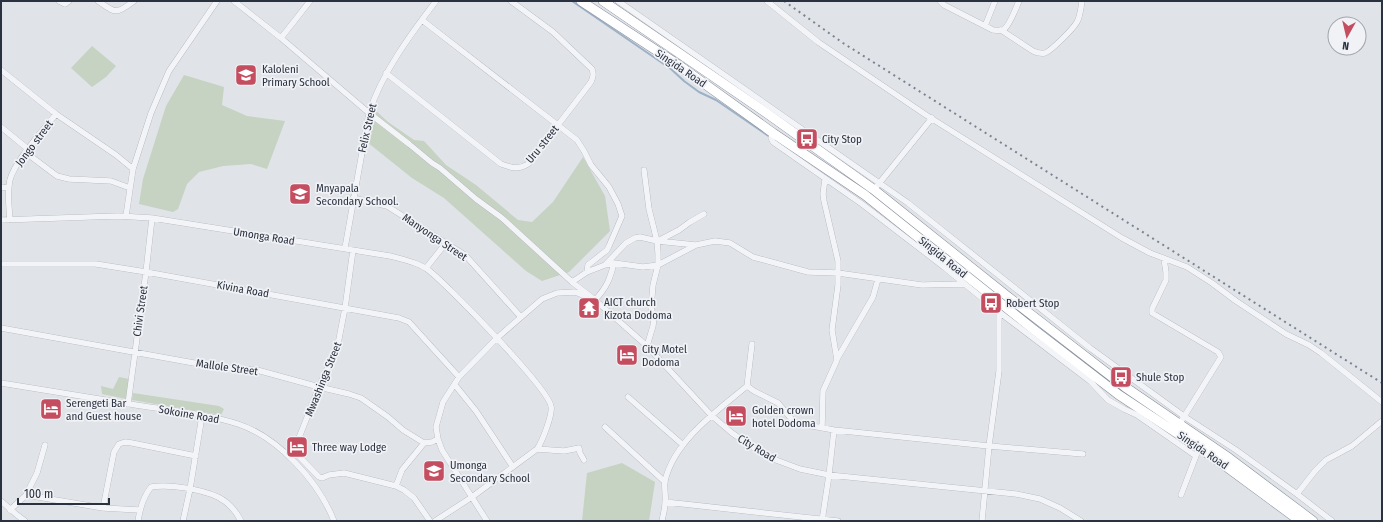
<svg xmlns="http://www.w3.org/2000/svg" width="1383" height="522" font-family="'Fira Sans Condensed',sans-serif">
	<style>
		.green { fill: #c6d2c2 }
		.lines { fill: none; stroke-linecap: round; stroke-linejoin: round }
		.stream { stroke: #9db1c6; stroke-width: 2 }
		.minor-casing { stroke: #a6aab2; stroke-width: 6 }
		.trunk-casing { stroke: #89919e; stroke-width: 10 }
		.minor { stroke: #f3f4f7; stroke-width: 5.5 }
		.trunk { stroke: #fff; stroke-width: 9 }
		.rail { stroke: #7b8391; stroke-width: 2; stroke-dasharray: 2 4; stroke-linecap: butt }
		.labels { text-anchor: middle; stroke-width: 3.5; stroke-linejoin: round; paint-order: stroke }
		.street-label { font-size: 11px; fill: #2a313f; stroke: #f0f2f6 }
		.poi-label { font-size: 11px; fill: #2a313f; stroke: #f0f2f6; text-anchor: start }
	</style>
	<rect width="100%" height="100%" fill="#e0e3e8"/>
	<path class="green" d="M92,46L116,66L106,77L92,87L71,68Z
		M184,75L224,87L222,105L247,116L285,121L267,169L251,164L223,166L199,172L187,184L178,209L173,212L139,204L143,179L166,106Z
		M374,109L388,122L414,140L424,141L446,165L476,185L518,220L532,222L553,202L583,157L605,196L610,231L569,272L542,281L526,271L444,198L412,178L367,142Z
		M119,377L129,379L126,399L102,394L101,386L113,389Z
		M133,393L219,406L224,409L221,415L132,400Z
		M622,463L655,482L649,521H582L587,473Z"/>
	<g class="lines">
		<path class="stream" d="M572,1L671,69L684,81L699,92L716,100L770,137"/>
		<g class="minor-casing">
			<path id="minor" d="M59,1L65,4L69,1
				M98,1C116,13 115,15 134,1
				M234,1L281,38L369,113L409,144L432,163L440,168L476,199L502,218L572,282L595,300C607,287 610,279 614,263
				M618,1L908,203L1090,348L1185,417L1236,450L1297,494L1332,521
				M767,1L818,42L926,115L1122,238L1150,253L1187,267L1212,283L1236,301L1286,334L1309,345L1321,353L1382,402
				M940,1L944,5L993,30C996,30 1000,31 1003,30C1009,27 1016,8 1019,1
				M422,20L577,140L584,151L591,165L609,187L618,204L622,216L609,246L607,250L588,265L587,272
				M985,26L995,1
				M1001,30L1033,51C1037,53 1040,54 1045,53C1051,51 1073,29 1077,22C1080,17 1081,8 1082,1
				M281,38L310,1
				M1,70L56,114L116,155L133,169
				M386,73L501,164C512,168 518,170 528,164L591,82C593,77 594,74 592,69L553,32L511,1
				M1,127L28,149
				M773,133L771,138L773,142L862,204L944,267L999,312L1090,381L1108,400L1124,409L1137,415L1196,456
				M25,152L57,176L69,179L111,181L130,188
				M644,170L649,209L657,241L658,253V265L653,285L651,308L654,317L653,326L647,346
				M877,186L932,118
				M1,187L9,188
				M353,198L387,206L465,255L520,316
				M126,216L133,169L151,113L169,71L217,1
				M1,220L118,216L152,218L390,256C402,259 417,262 427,269C446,283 548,388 551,406C553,414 542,442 537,449L472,497L435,521
				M10,220C9,207 7,192 10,180C14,162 44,129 56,114
				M658,241L679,230L690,222L704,214
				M345,248L369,113C382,73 410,35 436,1
				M1164,259L1166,272V280L1152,309V313L1218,352L1221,357L1182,420
				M1,264H96L146,272L399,318L409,322L459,377
				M605,265L614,263L643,267L658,265L696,245L715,241L730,243L753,257L808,272L838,273L922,285L964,284
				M426,268L446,243
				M572,282L587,272L605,265L626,243L635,238L640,237L657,241L696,245
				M1,328L216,367L257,370L319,387L349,394L361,398L388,417L403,430L424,443L432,442L438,439
				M837,359L873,297L878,279
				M1,383C44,390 87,397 130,404C166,410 203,413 238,424C278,437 319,482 334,521
				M455,385L476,411L513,467
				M747,386L754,391L778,403L794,422L801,424L834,430L989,446L1083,454
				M628,397L683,445
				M128,404L146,272L152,218
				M605,427L665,482
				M822,428L823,391L837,360L832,330L838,285V261L824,201L823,194L825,179
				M537,449L564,451L579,448L580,453L584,460
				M294,451L319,477L322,478L329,475L344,473L396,486L404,490L414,498L430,521
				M291,458L319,387L338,344L345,308L353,250
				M396,486L402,470L424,443
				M1297,494L1315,471L1326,460L1352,446L1382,421
				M26,495L103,508L139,510
				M1181,495L1199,448
				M1,501L17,515L25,521
				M665,502L838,521
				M103,508L114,452L119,444L125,442L132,443L196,456
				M10,510L26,495L37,473L45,445
				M138,521C140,508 143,497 151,487C170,484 200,489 218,497C228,502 236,511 241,521
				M183,521L190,489L202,416
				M487,521L442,450L438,439L436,427L443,402L459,377L497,338L542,299L557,293L575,292L595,300L647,346L711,415L732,433L757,450L776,460L800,469L829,475L1016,494L1040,499L1060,508L1081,521
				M662,521C663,515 665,509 665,503C666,496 664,488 665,481C674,441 717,411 747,386L752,344
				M822,521L829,475L834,430
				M982,521L989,446L999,371V310"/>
		</g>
		<g class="trunk-casing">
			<path id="trunk" d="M581,1L677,64L773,133L865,195L1033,329L1119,395L1213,457L1300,521
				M603,1L765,112L873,189L1007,296L1125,387L1229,458L1313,521"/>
		</g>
		<use href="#minor" class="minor"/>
		<use href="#trunk" class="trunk"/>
		<path class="rail" d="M784,1L843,43L1382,383"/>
	</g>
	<defs>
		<g id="school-square" transform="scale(1.15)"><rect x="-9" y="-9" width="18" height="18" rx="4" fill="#c54d60" stroke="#f0f2f6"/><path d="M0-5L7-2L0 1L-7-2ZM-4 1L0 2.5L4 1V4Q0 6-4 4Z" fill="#fff"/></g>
		<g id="bus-square" transform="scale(1.15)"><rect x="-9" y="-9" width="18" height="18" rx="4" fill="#c54d60" stroke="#f0f2f6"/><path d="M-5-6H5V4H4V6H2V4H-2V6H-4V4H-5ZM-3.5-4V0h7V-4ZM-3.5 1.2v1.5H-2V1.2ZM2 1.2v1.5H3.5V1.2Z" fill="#fff"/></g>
		<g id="temple-square" transform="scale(1.15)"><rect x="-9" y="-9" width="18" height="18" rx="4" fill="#c54d60" stroke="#f0f2f6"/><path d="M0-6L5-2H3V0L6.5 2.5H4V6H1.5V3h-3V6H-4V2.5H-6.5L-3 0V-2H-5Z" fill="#fff"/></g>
		<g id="hotel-square" transform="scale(1.15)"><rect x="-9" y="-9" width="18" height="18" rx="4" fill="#c54d60" stroke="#f0f2f6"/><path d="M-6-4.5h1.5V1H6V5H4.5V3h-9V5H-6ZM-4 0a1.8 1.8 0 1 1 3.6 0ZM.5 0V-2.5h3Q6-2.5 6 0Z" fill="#fff"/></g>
	</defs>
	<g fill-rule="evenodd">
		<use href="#school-square" x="246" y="75"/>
		<use href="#bus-square" x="807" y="139"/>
		<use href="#school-square" x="300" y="194"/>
		<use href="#bus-square" x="991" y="303"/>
		<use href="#temple-square" x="589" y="308"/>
		<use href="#hotel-square" x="627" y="355"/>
		<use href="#bus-square" x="1121" y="377"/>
		<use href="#hotel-square" x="51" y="409"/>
		<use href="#hotel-square" x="736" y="416"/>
		<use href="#hotel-square" x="297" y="447"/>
		<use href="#school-square" x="434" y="471"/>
	</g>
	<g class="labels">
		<g class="street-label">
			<text transform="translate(681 68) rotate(34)" y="4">Singida Road</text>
			<text transform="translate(367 128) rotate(-77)" y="4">Felix Street</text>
			<text transform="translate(34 143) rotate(-53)" y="4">Jongo street</text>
			<text transform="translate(542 144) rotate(-51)" y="4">Uru street</text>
			<text transform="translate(264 236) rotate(9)" y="4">Umonga Road</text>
			<text transform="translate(435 237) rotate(34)" y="4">Manyonga Street</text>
			<text transform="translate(943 257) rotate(39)" y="4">Singida Road</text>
			<text transform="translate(243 289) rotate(10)" y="4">Kivina Road</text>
			<text transform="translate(140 311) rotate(-82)" y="4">Chivi Street</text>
			<text transform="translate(227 367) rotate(8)" y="4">Mallole Street</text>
			<text transform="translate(323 379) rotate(-68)" y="4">Mwashinga Street</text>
			<text transform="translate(189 414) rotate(10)" y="4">Sokoine Road</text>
			<text transform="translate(757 448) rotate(31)" y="4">City Road</text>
			<text transform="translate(1203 450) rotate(34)" y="4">Singida Road</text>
		</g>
		<g class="poi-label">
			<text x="262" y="73">Kaloleni<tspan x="262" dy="13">Primary School</tspan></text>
			<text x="822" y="143">City Stop</text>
			<text x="316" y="192">Mnyapala<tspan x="316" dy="13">Secondary School.</tspan></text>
			<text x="604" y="306">AICT church<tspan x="604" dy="13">Kizota Dodoma</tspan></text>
			<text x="1006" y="307">Robert Stop</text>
			<text x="642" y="353">City Motel<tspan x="642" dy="13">Dodoma</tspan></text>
			<text x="1136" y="381">Shule Stop</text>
			<text x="66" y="407">Serengeti Bar<tspan x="66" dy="13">and Guest house</tspan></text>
			<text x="752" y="414">Golden crown<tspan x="752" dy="13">hotel Dodoma</tspan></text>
			<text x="312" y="451">Three way Lodge</text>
			<text x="450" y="469">Umonga<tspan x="450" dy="13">Secondary School</tspan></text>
		</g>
	</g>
	<rect width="1383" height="522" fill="none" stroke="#2a313f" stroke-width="4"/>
	<g transform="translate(1347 36) rotate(188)"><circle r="19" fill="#f0f2f6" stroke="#a1a5ad"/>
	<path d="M0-3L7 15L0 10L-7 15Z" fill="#c54d60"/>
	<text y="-6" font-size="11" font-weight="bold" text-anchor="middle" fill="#2a313f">N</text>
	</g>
	<path d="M18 498v6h91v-6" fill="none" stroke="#2a313f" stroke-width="2"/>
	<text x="24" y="498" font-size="12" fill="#2a313f" stroke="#f0f2f6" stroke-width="3" paint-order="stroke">100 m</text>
</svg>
